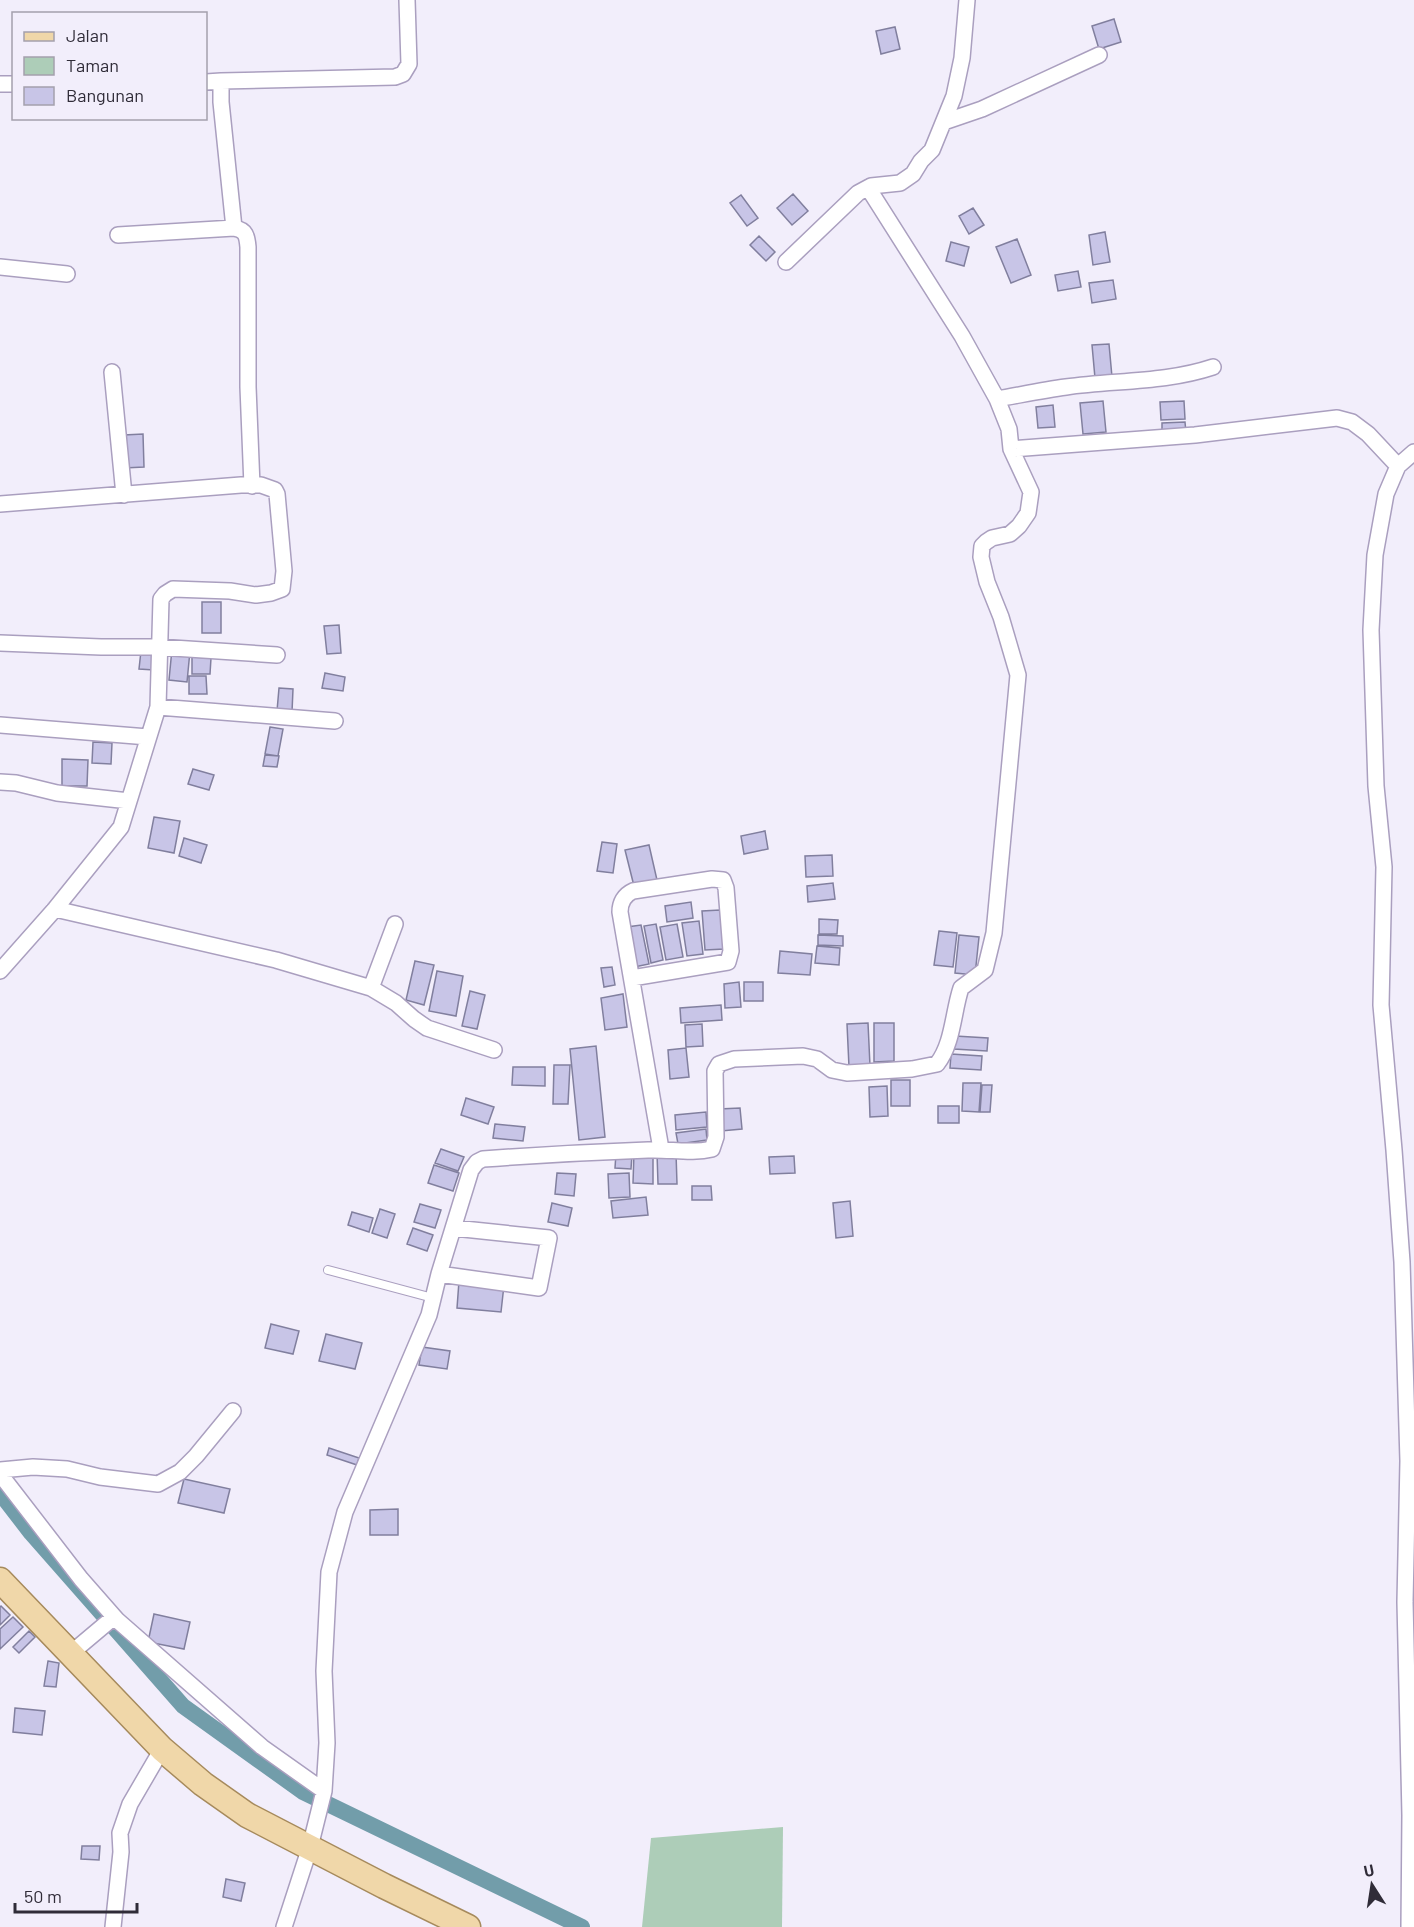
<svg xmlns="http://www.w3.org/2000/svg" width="1414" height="1927" font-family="Barlow,sans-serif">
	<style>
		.green { fill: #adcdb8 }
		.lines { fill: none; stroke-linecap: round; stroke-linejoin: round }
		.canal { stroke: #729daa; stroke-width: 16 }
		.building { fill: #c8c5e7; stroke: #817f9e; stroke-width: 1.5 }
		.lane-casing { stroke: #aa9fbf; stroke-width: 10 }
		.street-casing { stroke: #aa9fbf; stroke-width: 18 }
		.primary-casing { stroke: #a68a5c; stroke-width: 27 }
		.lane { stroke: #fff; stroke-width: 8 }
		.street { stroke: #fff; stroke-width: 15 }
		.primary { stroke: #f0d7a9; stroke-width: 24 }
	</style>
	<rect width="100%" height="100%" fill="#f2eefb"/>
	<path class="green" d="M783,1827L782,1927H642L651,1838Z"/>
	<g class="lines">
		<path class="canal" d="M0,1493L31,1533L183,1706L303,1792L582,1927"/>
	</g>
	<path class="building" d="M1114,19L1121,42L1099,49L1092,26Z
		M895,27L900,49L881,54L876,31Z
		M793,194L808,211L792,225L777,208Z
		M741,195L758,218L747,226L730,203Z
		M973,208L984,225L969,234L959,216Z
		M1105,232L1110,262L1093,265L1089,235Z
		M759,236L775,252L766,261L750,245Z
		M1017,239L1031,275L1011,283L996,247Z
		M951,242L969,247L964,266L946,261Z
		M1078,271L1081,287L1058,291L1055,275Z
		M1113,280L1116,299L1092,303L1089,283Z
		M1109,344L1112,377L1095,378L1092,345Z
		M1103,401L1106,432L1083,434L1080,403Z
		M1184,401L1185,419L1161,420L1160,402Z
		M1053,405L1055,427L1038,428L1036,407Z
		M1185,422L1186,433L1162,435V423Z
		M143,434L144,467L124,468V435Z
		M202,602H221V633H202Z
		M339,625L341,653L327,654L324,626Z
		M172,649L190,651L187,682L169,680Z
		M141,651L156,652L154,670L139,669Z
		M192,657L211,658L210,674H192Z
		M325,673L345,677L343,691L322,688Z
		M189,676H206L207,694H189Z
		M279,688L293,689L292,712L277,711Z
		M270,727L283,729L278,756L265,754Z
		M93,742L112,743L111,764L92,763Z
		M265,755L279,756L277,767L263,766Z
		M62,759L88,760L87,786H62Z
		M193,769L214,775L209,790L188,784Z
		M154,817L180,821L174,853L148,848Z
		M765,831L768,849L744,854L741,836Z
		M184,838L207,845L201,863L179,856Z
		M602,842L617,844L613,873L597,871Z
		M649,845L657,880L634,886L625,850Z
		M832,855L833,876L806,877L805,856Z
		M833,883L835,899L808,902L807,886Z
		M691,902L693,918L667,922L665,906Z
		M720,910L724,949L705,950L702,911Z
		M819,919L838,920L837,934H819Z
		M699,921L703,954L687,956L682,923Z
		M656,924L663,960L651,963L644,926Z
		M677,924L683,957L666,960L660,927Z
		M641,925L649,964L634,967L627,927Z
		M939,931L957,933L953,967L934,965Z
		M818,935L843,936V946L818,945Z
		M959,935L979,937L975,975L955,973Z
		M817,946L840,948L839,965L815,963Z
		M780,951L812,954L810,975L778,973Z
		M415,961L434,965L424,1005L406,1000Z
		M612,967L615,985L604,987L601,968Z
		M437,971L463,976L456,1016L429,1011Z
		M739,982L741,1007L725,1008L724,984Z
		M744,982H763V1001H744Z
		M470,991L485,995L477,1029L462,1026Z
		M623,994L627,1027L605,1030L601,998Z
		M721,1005L722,1020L681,1023L680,1008Z
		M868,1023L870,1066L849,1067L847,1024Z
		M874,1023H894V1061L874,1062Z
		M702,1024L703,1046L686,1047L685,1025Z
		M955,1036L988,1038L987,1051L954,1049Z
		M596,1046L605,1137L579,1140L570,1049Z
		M686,1048L689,1077L670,1079L668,1050Z
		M951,1054L982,1056L981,1070L950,1068Z
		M554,1065H570L568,1104H553Z
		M513,1067H545V1086L512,1085Z
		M891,1080H910V1106H891Z
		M963,1083H981L979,1112L962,1111Z
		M982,1085H992L990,1112H980Z
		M887,1086L888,1116L870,1117L869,1087Z
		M466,1098L494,1107L488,1124L461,1115Z
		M938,1106H959V1123H938Z
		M740,1108L742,1129L721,1131L719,1109Z
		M706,1112L707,1127L676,1130L675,1115Z
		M495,1124L525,1127L523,1141L493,1138Z
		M706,1129L707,1140L678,1144L676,1133Z
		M441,1149L464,1157L458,1171L435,1163Z
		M634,1152H653V1184L633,1183Z
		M616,1153L632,1154L631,1169L615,1168Z
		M657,1153H676L677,1184H658Z
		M794,1156L795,1173L770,1174L769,1157Z
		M434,1165L459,1173L453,1191L428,1183Z
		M557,1173L576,1174L574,1196L555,1194Z
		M629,1173L630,1197L609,1198L608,1174Z
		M692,1186H711L712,1200H692Z
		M646,1197L648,1215L613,1218L611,1201Z
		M850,1201L853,1236L836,1238L833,1203Z
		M552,1203L572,1208L568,1226L548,1222Z
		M420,1204L441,1210L435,1228L414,1222Z
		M380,1209L395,1214L387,1238L372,1233Z
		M352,1212L373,1218L369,1232L348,1225Z
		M413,1228L433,1235L427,1251L407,1244Z
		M459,1281L504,1285L501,1312L457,1308Z
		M271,1324L299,1331L293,1354L265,1348Z
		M326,1334L362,1343L355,1369L319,1361Z
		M422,1347L450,1351L447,1369L419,1365Z
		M329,1448L359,1458L357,1465L327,1455Z
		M184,1479L230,1489L224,1513L178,1503Z
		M398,1509V1535H370V1510Z
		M1,1606L10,1615L0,1625V1607Z
		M154,1614L190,1622L184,1649L148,1642Z
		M13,1617L23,1627L0,1649V1629Z
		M29,1631L35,1637L19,1653L13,1647Z
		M48,1661L59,1663L56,1687L44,1686Z
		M15,1708L45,1711L42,1735L13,1732Z
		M82,1846H100L99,1860L81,1859Z
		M226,1879L245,1883L241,1901L223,1897Z"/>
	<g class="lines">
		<g class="lane-casing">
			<path id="lane" d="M328,1270L433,1298"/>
		</g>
		<g class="street-casing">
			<path id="street" d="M206,82L221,81
				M0,84H14
				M944,122L982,109L1099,55
				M234,228L221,102V81L395,77L403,74L409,64L407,0
				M118,235L234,228C246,230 247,236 248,247V387L252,486
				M786,262L858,193L871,186
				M0,267L67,274
				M112,372L124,495
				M997,399C1020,395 1043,390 1066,387C1115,380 1165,383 1213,367
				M1011,449L1195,435L1337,418L1352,422L1368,434L1398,466
				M0,504L241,485H261L275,490L277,494L284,571L282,589L271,593L256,595L230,591L173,589L165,594L161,599L158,707L121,827L55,909L0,971
				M0,643L101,647H158L277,655
				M158,707L335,721
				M0,725L148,737
				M0,782L16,783L57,793L129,801
				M55,909L276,960L371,988L396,1003L414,1019L427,1028L494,1050
				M632,978L728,962L731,951L726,888L723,880L712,879L633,891C624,895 620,903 620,912L661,1149
				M371,988L395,924
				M439,1274L539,1288L549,1238L454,1228
				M0,1470L33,1467L67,1469L100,1477L158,1484L180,1472L196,1456L233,1411
				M0,1474L81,1579L117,1620L262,1747L324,1791
				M70,1654L114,1617
				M113,1927L121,1852L120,1833L130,1804L162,1749
				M284,1927L310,1847L324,1791L327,1743L324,1671L329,1572L345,1512L429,1315L439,1274L471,1170L477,1162L483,1159C538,1155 593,1152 648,1150C670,1149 692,1154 712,1149L716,1137L715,1071L719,1064L734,1059L803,1056L817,1059L832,1070L847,1073L912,1069L937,1064C953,1044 953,1012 961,988L985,970L994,933L1018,675L1001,617L987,582L981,557L982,546L986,542L992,538L1010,534L1019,526L1028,513L1031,492L1011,449L1009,429L997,399L962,336L872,194L871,186L900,183L913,174L921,161L932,150L954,96L962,58L967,0
				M1409,1927L1410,1815L1405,1602L1408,1461L1402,1262L1394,1150L1381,1005L1384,867L1376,786L1371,630L1375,555L1386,494L1398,466L1414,452"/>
		</g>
		<g class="primary-casing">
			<path id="primary" d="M0,1580L162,1749L203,1784L247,1815L384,1886L468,1927"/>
		</g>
		<use href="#lane" class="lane"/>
		<use href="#street" class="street"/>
		<use href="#primary" class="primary"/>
	</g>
	<rect x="12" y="12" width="195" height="108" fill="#f2eefb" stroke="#a4a0ad" stroke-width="1.5"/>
	<rect x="24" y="32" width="30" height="9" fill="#f0d7a9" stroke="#a4a0ad" stroke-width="1.5"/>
	<text x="66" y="42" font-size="18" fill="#302c38">Jalan</text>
	<rect x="24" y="57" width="30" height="18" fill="#adcdb8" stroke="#a4a0ad" stroke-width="1.5"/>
	<text x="66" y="72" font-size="18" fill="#302c38">Taman</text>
	<rect x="24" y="87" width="30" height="18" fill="#c8c5e7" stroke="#a4a0ad" stroke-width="1.5"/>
	<text x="66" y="102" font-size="18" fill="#302c38">Bangunan</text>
	<g transform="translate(1372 1885) rotate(348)" stroke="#f2eefb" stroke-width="4.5" paint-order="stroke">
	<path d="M0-4.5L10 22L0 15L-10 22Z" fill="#302c38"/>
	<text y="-9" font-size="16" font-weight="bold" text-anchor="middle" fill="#302c38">U</text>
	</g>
	<path d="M15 1903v9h122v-9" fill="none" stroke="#302c38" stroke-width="3"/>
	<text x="24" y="1903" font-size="18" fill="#302c38" stroke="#f2eefb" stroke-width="4.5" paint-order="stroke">50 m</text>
</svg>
